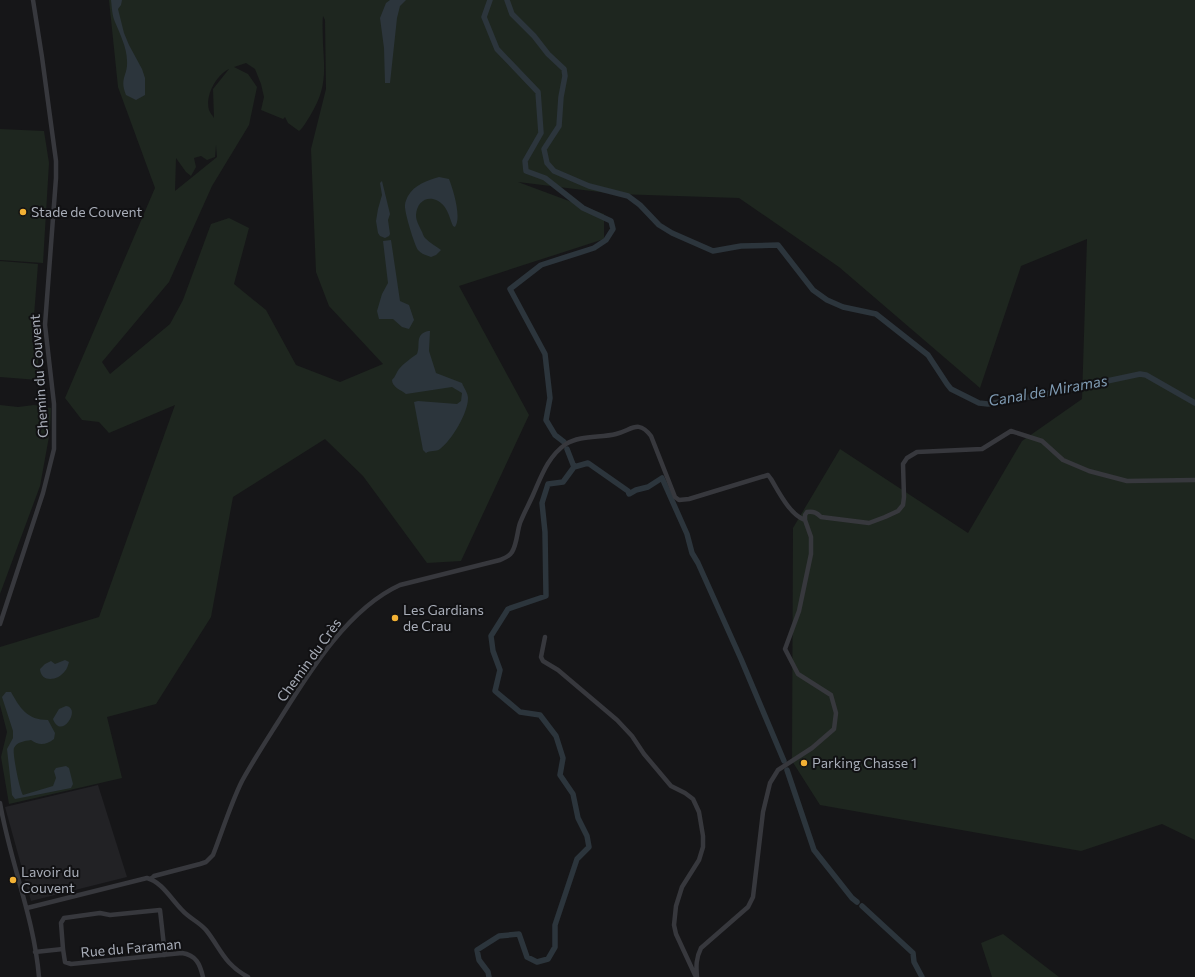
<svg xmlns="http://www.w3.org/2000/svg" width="1195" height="977" font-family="Commissioner,sans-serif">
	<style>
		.built { fill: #222225 }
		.green { fill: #1e261f; fill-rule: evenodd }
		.water { fill: #2c353c }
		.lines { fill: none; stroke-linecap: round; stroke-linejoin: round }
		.canal { stroke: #2c353c; stroke-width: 5.5 }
		.minor { stroke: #37383d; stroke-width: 4.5 }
		.poi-dot { fill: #f2b134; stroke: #111113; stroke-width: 1.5 }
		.labels { text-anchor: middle; stroke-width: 4; stroke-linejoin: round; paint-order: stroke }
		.poi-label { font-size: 14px; fill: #a8adb8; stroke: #111113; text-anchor: start }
		.street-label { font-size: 14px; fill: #a8adb8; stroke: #111113 }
		.water-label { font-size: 15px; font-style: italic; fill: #7f9bb3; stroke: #111113 }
	</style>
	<rect width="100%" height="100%" fill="#161618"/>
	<path class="built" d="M98,785L127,877L31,901L5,807Z"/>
	<path class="green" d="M109,0H1195V840L1162,824L1081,851L820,805L792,761L793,528L840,449L968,533L1022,441L1082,399L1087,239L1021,266L980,388L839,267L739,198L616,194L518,182L604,214V239L459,286L529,415L461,561L427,563L363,476L325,439L233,497L211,617L156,704L107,717L122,778L9,804L1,757L7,732L0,705V647L99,617L175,405L109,433L99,422L82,420L65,398L155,188L118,87ZM323,16L325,20L326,89L311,149L316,272L329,306L383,364L340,382L296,365L266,310L234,284L249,228L229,218L211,224L183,300L170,324L110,374L102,362L169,282L212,186L249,125L257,87L248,74L234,67L246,63L255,69L261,84L264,97L261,110L283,119L285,117L288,123L299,131C304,127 306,122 310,116C326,89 325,75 323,44C323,35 322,25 323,16ZM229,69L213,89L214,118C213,116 210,113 209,110C205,96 216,75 229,69ZM216,145L217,157L175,191L176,158L186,172L191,176L196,167L194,158L201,156L207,160L215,157Z
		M0,129L44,131L49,163L43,263L0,260Z
		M0,261L38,264L32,342H38V380L0,377Z
		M0,405L18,407L34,405L51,408L50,431L40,486L0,594Z
		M1003,934L1059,977H992L981,943Z"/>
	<path class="water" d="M111,0H122L121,5L118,9L124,33L129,45L142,69L145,78V95L136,100L126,95C119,78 128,76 127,61C127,48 120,34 115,22C112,15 112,8 111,0Z
		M390,0H406L400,6L397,18L390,83H385L384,48L380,18L386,3Z
		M439,177L449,179C453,189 462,218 455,227L453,226C450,219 449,213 444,206C433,193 417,198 416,215C416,221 419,225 421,230C423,233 423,236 425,238C430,243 436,246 441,250L436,255L431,257C426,255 421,254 418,250C414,244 404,211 405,205C405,202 407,198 408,196C414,185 428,180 439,177Z
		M382,181L390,214L388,220L390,234L389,236L385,238L380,236L378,233L376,221L378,209L382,195L380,183Z
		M391,240L400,301L409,305L414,320L409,329L402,327L393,319H379L377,311L382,294L388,283L383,241Z
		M428,331H430L429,351L436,373L462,383C464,388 468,393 468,398C468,413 452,440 440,449C436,452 430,450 426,453L423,450L414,402L418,401L457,404L461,401L462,393L452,387L406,394C401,390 392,387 392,380C396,376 396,373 399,369C404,363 410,359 417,354C421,345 414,335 428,331Z
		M65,660L69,662C68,665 67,669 65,671C58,681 41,683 40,669L45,664L51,661L55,664Z
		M6,692H11C20,708 27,720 48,720L55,733L54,739C46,745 39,746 31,740C24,741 17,742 14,748C12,753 20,791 23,795L53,786L56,778L54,771L56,768L66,766L69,768L73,784L71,788L15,799L12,795L7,749L13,738V731L2,697Z
		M66,706C68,706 70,707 71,709C76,716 60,738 53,719L59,709Z"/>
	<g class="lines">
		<path class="canal" d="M490,0L484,17L497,49L538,92L541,133L525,161L526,171L545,178L583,208L611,221L613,229L606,240L594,248L541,265L510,289L545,354L550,398L546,420L555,435L564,442
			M507,0L512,14L534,36L548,54L564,69L565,76L561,97L559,126L544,149L547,163L554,171L589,186L628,196L640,205L659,225L672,233L713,251L741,246L778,245L813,290L827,300L843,307L876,314L928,355L947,384L951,389L979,403L988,404L1041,395L1140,374L1146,375L1195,403
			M574,467L588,463L628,491L629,494L636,490L648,487L662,478L687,534L692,553L698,563L741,659L784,761
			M787,770L814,850L852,898L857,902
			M862,906L913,953L914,962L922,977
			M489,977L488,972L479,960L477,950L499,936L519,934L527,957L537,962L548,959L555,947V925L577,859L589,847L587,836L578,818L573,794L560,775L563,758L556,736L540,715L520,712L495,691L500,670L493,651L491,636L508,609L546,596L545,532L542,503L548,484L563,482L574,467L567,449"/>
		<path class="minor" d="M0,624L43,493L54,449V404L45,325L56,178V161L42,57L33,0
			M545,637L541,657L543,661L558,670L617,720L632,736L644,754L671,786L685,793L693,799L699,812L703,836V847L699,860L682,887L676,906L674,925L676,934L695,975
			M0,803C10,862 34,917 39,977
			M151,879L154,876L200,864L206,862L213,855C222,832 231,803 242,781C253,761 266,741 278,722C308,674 347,609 400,585L500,560C504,558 509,557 512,552C517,544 517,532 520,523C524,513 529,504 533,495C541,477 548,456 566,444C580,435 601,438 616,434C632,430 638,419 651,436L675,497L679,500L689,499L768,475L771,479C779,492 790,515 805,520
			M27,908L147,878C162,882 171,899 182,910C189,918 199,922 206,930C221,949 224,964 248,977
			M63,949L61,923L64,918L100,913L110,915L160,910L165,955
			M35,952L63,949L65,962L71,964L182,953C196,955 200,964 203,977
			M697,977C696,966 696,958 701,948L748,907L753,897L763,812L770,783L778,770L812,748L834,729L836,713L831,695L798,674L785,649L799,611L811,554V537L805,520V515L807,512C814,511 817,513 821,517L869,523L885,517L898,511L903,505L904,497L903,464L907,458L917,452L982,449L1011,431L1042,441L1063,460L1089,471L1127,481L1195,480"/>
	</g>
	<g class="poi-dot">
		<circle cx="23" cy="212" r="4"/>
		<circle cx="395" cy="618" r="4"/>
		<circle cx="804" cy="763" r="4"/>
		<circle cx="13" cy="880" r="4"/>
	</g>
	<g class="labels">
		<g class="poi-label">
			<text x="31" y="217">Stade de Couvent</text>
			<text x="403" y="615">Les Gardians<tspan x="403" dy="16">de Crau</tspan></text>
			<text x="812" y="768">Parking Chasse 1</text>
			<text x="21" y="877">Lavoir du<tspan x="21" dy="16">Couvent</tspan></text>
		</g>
		<g class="street-label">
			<text transform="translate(39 376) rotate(-94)" y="5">Chemin du Couvent</text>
			<text transform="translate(309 660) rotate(-54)" y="5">Chemin du Crès</text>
			<text transform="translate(131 948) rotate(-5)" y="5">Rue du Faraman</text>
		</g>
		<g class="water-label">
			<text transform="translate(1048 391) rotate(-10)" y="5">Canal de Miramas</text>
		</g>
	</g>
</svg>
